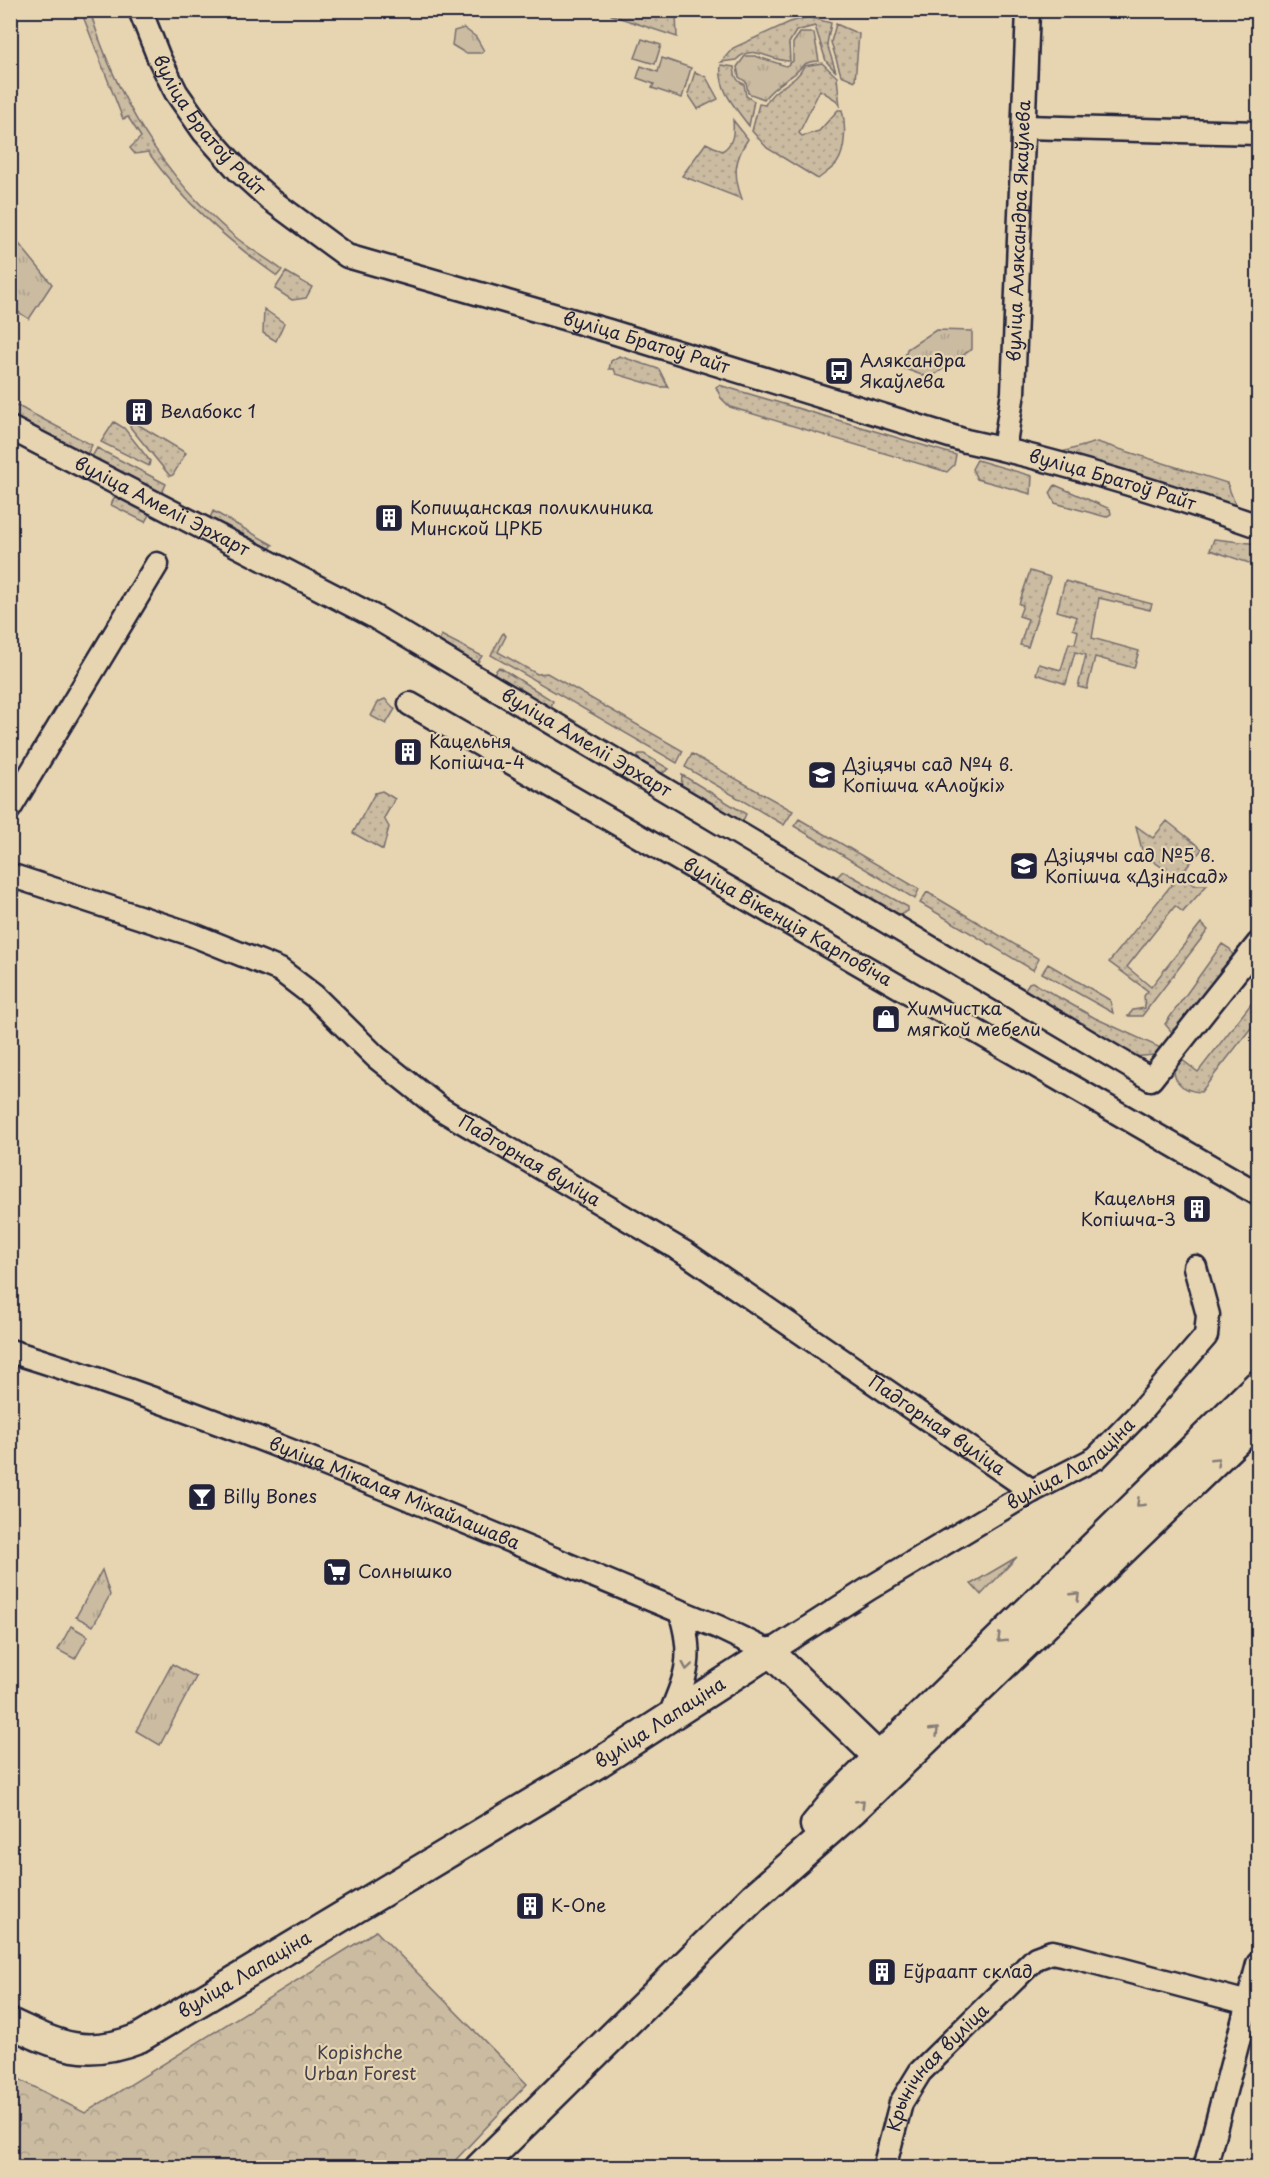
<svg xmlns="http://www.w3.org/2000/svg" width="1269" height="2178" font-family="'Playpen Sans',sans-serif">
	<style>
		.grass { fill: url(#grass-dots); stroke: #766e6e; stroke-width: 1.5 }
		.forest { fill: url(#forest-crowns); stroke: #766e6e; stroke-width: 1.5 }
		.park { fill: url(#park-tufts); stroke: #766e6e; stroke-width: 1.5 }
		.pitch { fill: #cabba1; stroke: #766e6e; stroke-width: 1.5 }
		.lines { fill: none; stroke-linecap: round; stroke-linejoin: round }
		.minor-casing { stroke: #22223b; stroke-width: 27 }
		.major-casing { stroke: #22223b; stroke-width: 33 }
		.minor { stroke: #e7d5b2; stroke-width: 22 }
		.major { stroke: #e7d5b2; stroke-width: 28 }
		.oneway { stroke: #847c76 }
		.labels { text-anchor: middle; stroke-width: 4.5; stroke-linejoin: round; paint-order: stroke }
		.street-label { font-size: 18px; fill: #22223b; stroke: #e7d5b2 }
		.poi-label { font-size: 18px; fill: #22223b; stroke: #e7d5b2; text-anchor: start }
		.park-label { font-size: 18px; fill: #44414f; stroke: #e7d5b2 }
	</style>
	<defs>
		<pattern id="grass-dots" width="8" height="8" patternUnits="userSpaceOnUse" patternTransform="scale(1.5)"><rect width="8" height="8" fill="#cabba1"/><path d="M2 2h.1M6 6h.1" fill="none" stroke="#ada08c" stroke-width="1.8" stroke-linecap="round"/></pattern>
		<pattern id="forest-crowns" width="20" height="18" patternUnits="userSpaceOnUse" patternTransform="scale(1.5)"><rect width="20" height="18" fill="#cabba1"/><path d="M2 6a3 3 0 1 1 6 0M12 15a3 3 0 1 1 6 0" fill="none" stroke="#ada08c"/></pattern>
		<pattern id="park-tufts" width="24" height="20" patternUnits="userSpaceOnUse" patternTransform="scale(1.5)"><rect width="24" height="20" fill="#cabba1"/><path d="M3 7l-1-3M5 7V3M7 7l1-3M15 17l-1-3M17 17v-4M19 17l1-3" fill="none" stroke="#ada08c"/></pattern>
	</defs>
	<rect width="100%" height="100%" fill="#e7d5b2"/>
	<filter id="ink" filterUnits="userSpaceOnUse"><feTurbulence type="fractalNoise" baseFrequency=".0167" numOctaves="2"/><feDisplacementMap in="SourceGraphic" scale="12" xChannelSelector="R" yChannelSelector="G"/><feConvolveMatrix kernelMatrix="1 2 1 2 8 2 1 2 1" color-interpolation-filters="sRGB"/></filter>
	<g filter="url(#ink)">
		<path class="grass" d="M81,11H90C116,97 163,176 233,235C248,248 266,258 282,270L277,276C227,240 184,203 148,152L135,154L130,148L141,137L128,117L123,119Z
			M611,11L676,14L677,37L611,15Z
			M808,17L831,23L827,44L836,72L826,61L815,26L796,31L789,43L790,61C770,62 753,42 736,60L721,62L733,48L790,22Z
			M836,24L859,34L855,81L841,75L831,42Z
			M822,63L837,77L840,107L836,100L820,90L799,133L802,136L819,131L838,110H842C846,124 846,150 837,163C832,169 824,174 818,179L767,148L752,131L759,104L765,105C776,83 794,87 804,66Z
			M721,65L734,67C735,76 736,81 744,84L746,96L754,101L749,126C735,107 718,90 721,65Z
			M695,72L706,77L718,99L698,109L688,94Z
			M733,120L748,139C734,160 733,175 742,199L682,176L706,143L722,151C734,144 734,132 733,120Z
			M286,272L312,287L306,298L292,300L275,289Z
			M264,309L284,323L276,341L263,333Z
			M619,356L659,369L668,387H660L616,374L614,369H609L611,361Z
			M719,385L956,455L954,465L947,472L730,407L721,398L716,387Z
			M16,405L92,445L85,458L11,417Z
			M132,421L186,453L173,475L170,476L130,427Z
			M114,422L124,428L150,461L149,466L101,442Z
			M1097,442L1227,483L1237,509L1058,453Z
			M97,448L164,483L166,484L160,497L90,460Z
			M977,460L1032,476L1031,494L977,479L972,469Z
			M1055,485L1110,509L1111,514L1106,517L1055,503L1050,493Z
			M117,492L151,511L145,522L111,505Z
			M213,511L273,545L267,551L212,524L210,518Z
			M1214,539L1258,544V566L1210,550Z
			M1030,571L1050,577L1028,647L1020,645L1028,619L1019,616L1023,605L1019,604Z
			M1065,581L1152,604L1150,610L1099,598L1092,638L1139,651L1134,668L1095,657L1087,689L1078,687L1086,655L1075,652L1066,684L1036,674L1039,664L1061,670L1069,643L1075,644L1078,631L1073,629L1077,617L1057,611Z
			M503,633L506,636L498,652L537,674L547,673L683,751L677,763L491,655Z
			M441,635L482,656L475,666L438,646Z
			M499,667L553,701L549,713L496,682L494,673Z
			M385,699L395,709L386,724L371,716L378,702Z
			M639,754H644L669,769L658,776L634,766Z
			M692,754L793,811L784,825L685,767Z
			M682,775L746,814L741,825L681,789Z
			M382,791L395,799L384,818L389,827L383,850L353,833L375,793Z
			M799,819L919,889L915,899L794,826Z
			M1167,821L1202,849L1181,874L1193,885H1207L1183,912L1175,906L1127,967L1151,987L1201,923L1208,930L1142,1016H1128L1133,1010L1145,1008L1144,996L1148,991L1109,962L1177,878L1143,854L1136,826L1153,838Z
			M843,871L908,907V911L895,917L834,880Z
			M927,892L1039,959L1033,970L920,903Z
			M1222,944L1230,949L1234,958L1176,1037L1165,1024Z
			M1048,964L1110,1000L1113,1013L1042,973Z
			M1032,982L1095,1018L1163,1049L1154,1055L1133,1057L1023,992L1029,983Z
			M1258,995V1019L1201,1092C1180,1091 1168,1078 1177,1056L1198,1072Z
			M1017,1557L981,1595L971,1584Z"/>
		<path class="forest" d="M376,1931L527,2084L449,2167H11V2075L85,2113Z"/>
		<path class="park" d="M464,28L476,37L484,51L481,53H465L452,45L454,31Z
			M800,33H814L819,61C799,62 804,68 790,77C779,85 772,88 764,99L748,93L746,82L739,77L737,67L745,56H755L786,66L793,61V43Z
			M11,234L52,284L29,319L11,307Z
			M936,330L972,331V349L930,378L902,368L907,349Z
			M102,1570L110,1595L93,1626L76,1617Z
			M71,1626L88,1636L75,1659L58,1650Z
			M172,1664L196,1677L160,1745L136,1731Z"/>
		<path class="pitch" d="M642,39L661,45L655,64L635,58Z
			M662,58L691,68L682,98L652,88L654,84L637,78L641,66L658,72Z"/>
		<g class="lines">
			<g class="minor-casing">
				<g id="minor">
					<path id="s1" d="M140,10L159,58L176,92L204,132L238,170L271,200L347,256L609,331L966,441C1064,462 1163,493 1258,526"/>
					<path d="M1024,127L1258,133"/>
					<path id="s2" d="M10,428L373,616L1151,1079L1258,944"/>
					<path id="s3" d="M1004,449L1013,393L1028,10"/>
					<path id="s4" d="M410,704L1258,1194"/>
					<path d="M10,808L157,564"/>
					<path id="s5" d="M10,875L191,934L280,970L314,996L376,1057L441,1109L687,1254L1032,1491"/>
					<path id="s6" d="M10,1351C253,1426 484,1532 718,1627L770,1652L870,1588L1032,1491L1096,1458L1137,1416L1206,1336L1208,1315L1195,1267"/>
					<path d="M668,1720C686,1676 695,1659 680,1611"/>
					<path id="s7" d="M884,2168L901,2103L920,2072L1036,1958L1052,1952L1071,1956L1248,2003"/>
					<path d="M1205,2168L1258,1964"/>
				</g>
			</g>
			<g class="major-casing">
				<g id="major">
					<path d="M815,1825L839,1796L1258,1385"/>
					<path id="s8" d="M10,2023C59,2046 86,2059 139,2038L600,1762L770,1652L893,1771"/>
					<path d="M479,2168L754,1897L853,1810L1258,1420"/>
				</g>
			</g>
			<use href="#minor" class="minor"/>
			<use href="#major" class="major"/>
		</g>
		<defs><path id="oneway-chevron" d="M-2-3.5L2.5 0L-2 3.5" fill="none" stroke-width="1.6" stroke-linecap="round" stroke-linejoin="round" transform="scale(1.5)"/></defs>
		<g class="oneway">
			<use href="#oneway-chevron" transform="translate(1216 1461) rotate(-44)"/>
			<use href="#oneway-chevron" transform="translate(1140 1503) rotate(136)"/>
			<use href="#oneway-chevron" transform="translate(1076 1596) rotate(-44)"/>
			<use href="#oneway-chevron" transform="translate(1001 1639) rotate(136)"/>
			<use href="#oneway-chevron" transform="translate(687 1666) rotate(100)"/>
			<use href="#oneway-chevron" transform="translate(935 1731) rotate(-44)"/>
			<use href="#oneway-chevron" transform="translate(861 1803) rotate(-45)"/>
		</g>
	</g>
	<defs>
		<g id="bus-square" transform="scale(1.5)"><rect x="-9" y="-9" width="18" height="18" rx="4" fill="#22223b" stroke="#e7d5b2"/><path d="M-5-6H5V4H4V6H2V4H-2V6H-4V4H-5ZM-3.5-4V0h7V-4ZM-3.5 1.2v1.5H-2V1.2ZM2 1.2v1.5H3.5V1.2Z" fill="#fff"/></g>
		<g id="building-square" transform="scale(1.5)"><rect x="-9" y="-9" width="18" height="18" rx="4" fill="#22223b" stroke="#e7d5b2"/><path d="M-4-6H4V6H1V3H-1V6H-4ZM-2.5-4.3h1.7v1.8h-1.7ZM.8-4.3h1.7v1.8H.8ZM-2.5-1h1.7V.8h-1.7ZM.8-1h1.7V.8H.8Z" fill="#fff"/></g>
		<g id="school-square" transform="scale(1.5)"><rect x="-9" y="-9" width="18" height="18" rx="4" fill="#22223b" stroke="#e7d5b2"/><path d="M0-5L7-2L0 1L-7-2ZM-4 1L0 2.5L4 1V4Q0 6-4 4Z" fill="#fff"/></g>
		<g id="shop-square" transform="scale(1.5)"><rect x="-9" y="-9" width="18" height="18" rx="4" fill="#22223b" stroke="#e7d5b2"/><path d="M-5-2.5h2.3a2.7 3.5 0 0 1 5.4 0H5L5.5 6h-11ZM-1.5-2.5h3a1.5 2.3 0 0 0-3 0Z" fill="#fff"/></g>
		<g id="bar-square" transform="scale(1.5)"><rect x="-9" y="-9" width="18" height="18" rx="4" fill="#22223b" stroke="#e7d5b2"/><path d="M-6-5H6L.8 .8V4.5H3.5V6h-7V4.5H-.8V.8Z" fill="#fff"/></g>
		<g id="supermarket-square" transform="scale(1.5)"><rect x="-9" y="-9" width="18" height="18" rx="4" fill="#22223b" stroke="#e7d5b2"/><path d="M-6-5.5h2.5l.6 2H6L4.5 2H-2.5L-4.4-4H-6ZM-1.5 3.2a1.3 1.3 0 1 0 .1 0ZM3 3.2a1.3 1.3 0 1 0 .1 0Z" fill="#fff"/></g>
	</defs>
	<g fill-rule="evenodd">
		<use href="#bus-square" x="839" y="371"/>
		<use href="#building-square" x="139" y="412"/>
		<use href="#building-square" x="389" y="518"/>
		<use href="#building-square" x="408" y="752"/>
		<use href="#school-square" x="822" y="775"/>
		<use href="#school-square" x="1024" y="866"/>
		<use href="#shop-square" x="886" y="1019"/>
		<use href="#building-square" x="1197" y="1209"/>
		<use href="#bar-square" x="202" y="1497"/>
		<use href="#supermarket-square" x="337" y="1572"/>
		<use href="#building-square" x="530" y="1906"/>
		<use href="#building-square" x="882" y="1972"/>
	</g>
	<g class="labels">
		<g class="street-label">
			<text dy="6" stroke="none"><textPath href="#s1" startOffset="136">вуліца Братоў Райт</textPath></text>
			<text dy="6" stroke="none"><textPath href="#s3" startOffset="219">вуліца Аляксандра Якаўлева</textPath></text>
			<text dy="6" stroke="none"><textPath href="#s1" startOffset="640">вуліца Братоў Райт</textPath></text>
			<text dy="6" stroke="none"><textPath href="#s1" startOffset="1126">вуліца Братоў Райт</textPath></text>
			<text dy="6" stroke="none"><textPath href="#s2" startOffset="171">вуліца Амеліі Эрхарт</textPath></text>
			<text dy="6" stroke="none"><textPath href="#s2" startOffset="657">вуліца Амеліі Эрхарт</textPath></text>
			<text dy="6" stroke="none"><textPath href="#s4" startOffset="436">вуліца Вікенція Карповіча</textPath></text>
			<text dy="6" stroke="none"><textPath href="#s5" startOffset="602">Падгорная вуліца</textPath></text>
			<text dy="6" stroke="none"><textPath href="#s5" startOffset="1088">Падгорная вуліца</textPath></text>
			<text dy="6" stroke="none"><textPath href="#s6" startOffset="1173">вуліца Лапаціна</textPath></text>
			<text dy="6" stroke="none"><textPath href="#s6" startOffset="410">вуліца Мікалая Міхайлашава</textPath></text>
			<text dy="6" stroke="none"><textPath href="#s8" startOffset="744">вуліца Лапаціна</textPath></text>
			<text dy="6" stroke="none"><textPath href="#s8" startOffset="258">вуліца Лапаціна</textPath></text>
			<text dy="6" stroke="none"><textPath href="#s7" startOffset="117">Крынічная вуліца</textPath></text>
		</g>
		<g class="poi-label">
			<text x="860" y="367">Аляксандра<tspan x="860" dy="21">Якаўлева</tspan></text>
			<text x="160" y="418">Велабокс 1</text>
			<text x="410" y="514">Копищанская поликлиника<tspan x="410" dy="21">Минской ЦРКБ</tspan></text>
			<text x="429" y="748">Кацельня<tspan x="429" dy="21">Копішча-4</tspan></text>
			<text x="843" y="771">Дзіцячы сад №4 в.<tspan x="843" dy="21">Копішча «Алоўкі»</tspan></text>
			<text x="1045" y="862">Дзіцячы сад №5 в.<tspan x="1045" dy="21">Копішча «Дзінасад»</tspan></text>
			<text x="907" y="1015">Химчистка<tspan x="907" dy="21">мягкой мебели</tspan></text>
			<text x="1176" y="1205" text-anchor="end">Кацельня<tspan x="1176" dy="21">Копішча-3</tspan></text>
			<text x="223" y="1503">Billy Bones</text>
			<text x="358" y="1578">Солнышко</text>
			<text x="551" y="1912">K-One</text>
			<text x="903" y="1978">Еўраапт склад</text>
		</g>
		<g class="park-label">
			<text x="360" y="2059">Kopishche<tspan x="360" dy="21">Urban Forest</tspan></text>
		</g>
	</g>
	<rect width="1269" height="2178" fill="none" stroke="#e7d5b2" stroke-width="36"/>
	<rect x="18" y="18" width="1233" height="2142" fill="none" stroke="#22223b" stroke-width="2" filter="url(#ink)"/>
</svg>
